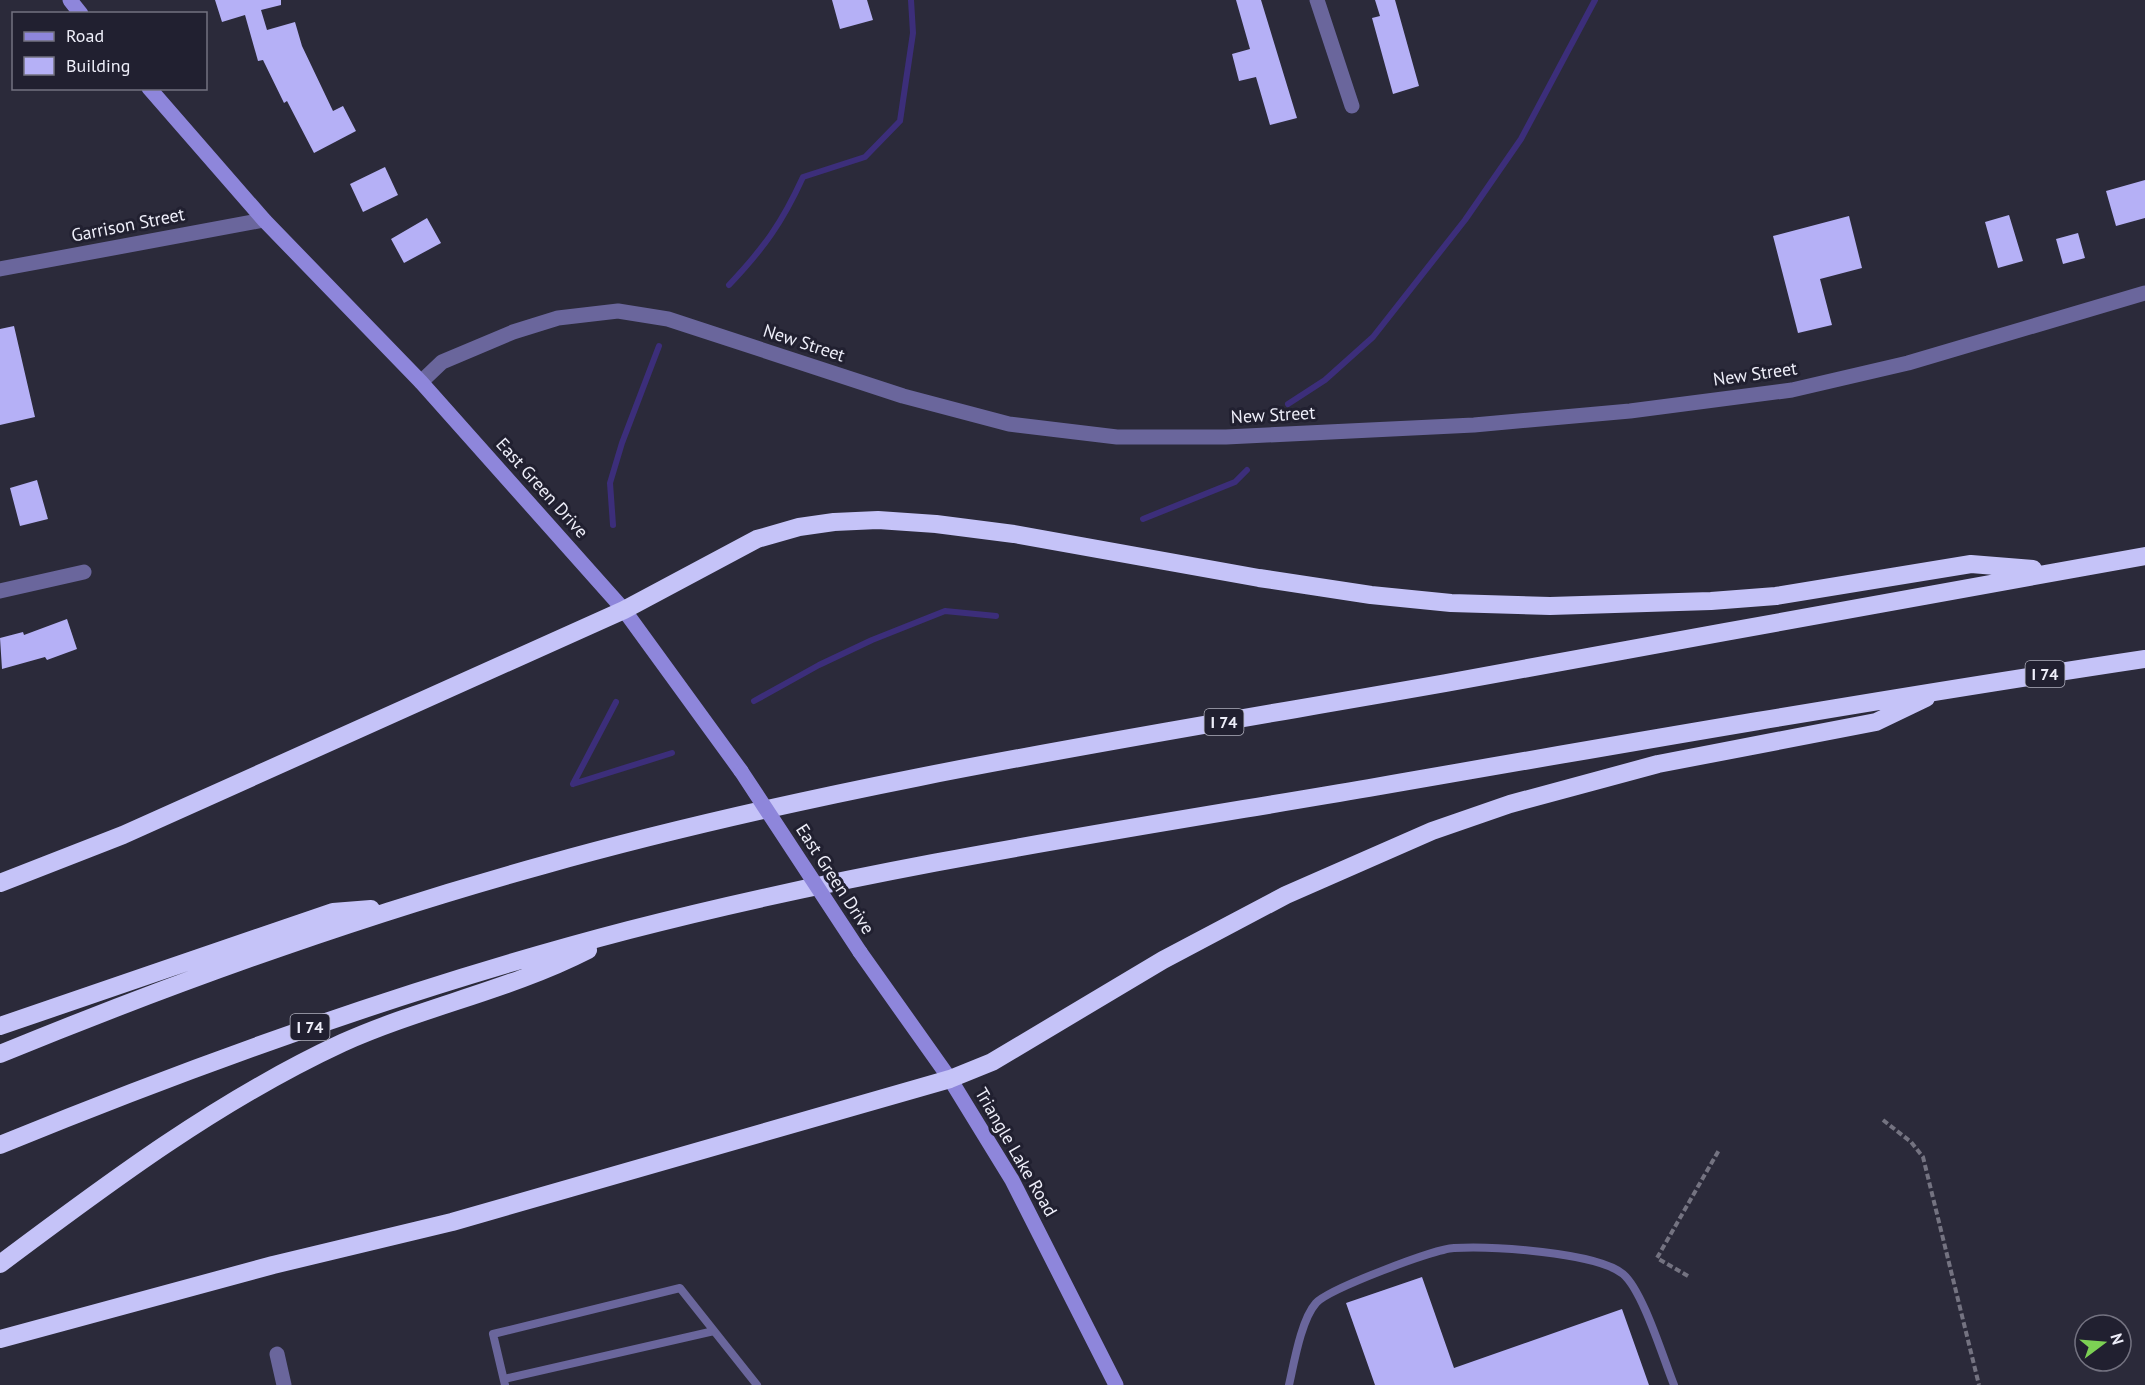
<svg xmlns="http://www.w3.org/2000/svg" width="2145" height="1385" font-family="'PT Sans',sans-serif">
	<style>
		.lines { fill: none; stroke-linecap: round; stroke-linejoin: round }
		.stream { stroke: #3c2e7a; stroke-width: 6 }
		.building { fill: #b5b0f6 }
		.path { stroke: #747381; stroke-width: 4; stroke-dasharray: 6 3; stroke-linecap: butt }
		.lane { stroke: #6a669c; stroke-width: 8 }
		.street { stroke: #6a669c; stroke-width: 15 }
		.secondary { stroke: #8e86db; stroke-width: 15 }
		.highway { stroke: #c5c3f8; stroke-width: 18 }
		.secondary-bridge { stroke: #8e86db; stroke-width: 15 }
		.labels { text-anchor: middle; stroke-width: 6; stroke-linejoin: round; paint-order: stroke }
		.shield { fill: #212030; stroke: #b0b0bd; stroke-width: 1.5 }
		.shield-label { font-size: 16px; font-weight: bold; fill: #eeeef9 }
		.street-label { font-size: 18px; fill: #eeeef9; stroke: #212030 }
	</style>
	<rect width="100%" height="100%" fill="#2b2a3a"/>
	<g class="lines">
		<path class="stream" d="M729,285C764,248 782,223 803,177L865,157L900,121L913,33L911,0
			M1288,404L1325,380L1373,337L1465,220L1521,139L1595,0
			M1143,519L1235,482L1247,470
			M613,525L610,483L622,443L659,346
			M754,701L819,665L872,640L945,611L996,616
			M573,784L672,753
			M573,784L616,702"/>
	</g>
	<path class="building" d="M215,0H281V5L261,10L267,30L295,22L302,46L333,111L343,106L356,131L314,153L287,101L284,103L263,60L258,61L245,15L222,22Z
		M832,0H867L873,20L840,29Z
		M1236,0H1261L1297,118L1270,125L1256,77L1239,81L1232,54L1250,49Z
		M1375,0H1395L1419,86L1393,94L1372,18L1380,16Z
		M385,167L398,195L363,212L350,184Z
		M2145,180V218L2116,226L2106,191Z
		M2009,215L2023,261L1998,268L1985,222Z
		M1849,216L1862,268L1820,279L1832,325L1798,333L1773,236Z
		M427,218L441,243L404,263L391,239Z
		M2078,233L2085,258L2063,264L2056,239Z
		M14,326L35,417L0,425V329Z
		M37,480L48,519L20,526L10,488Z
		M67,619L77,649L47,660L45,657L2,669L0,638L23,632L24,635Z
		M1422,1277L1454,1368L1622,1309L1649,1385H1375L1346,1303Z"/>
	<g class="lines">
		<path class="path" d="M1883,1120L1911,1142L1923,1157L1979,1385
			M1688,1276L1657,1258L1719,1150"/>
		<path class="lane" d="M504,1379L714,1331
			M505,1385L493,1334L680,1288L757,1385
			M1289,1385C1294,1363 1301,1320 1316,1303C1329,1289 1434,1249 1454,1248C1491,1246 1596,1252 1623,1274C1643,1291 1663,1358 1674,1385"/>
		<path class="street" d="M1317,0L1352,106
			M0,269L264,220
			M421,382L442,362L513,332L558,318L618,311L668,319L903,396L1009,424L1117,437H1226L1474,425L1630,411L1792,390L1908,363L2145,293
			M0,591L84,572
			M277,1354L284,1385"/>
		<path class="secondary" d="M70,0L81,14
			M149,88L264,220L421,382L624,610L741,771
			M860,952L950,1079L1012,1180L1116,1385"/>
		<path class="highway" d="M0,883L123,835L624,610L757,539L799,527L834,522L878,520L936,524L1014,534L1259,578L1371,595L1451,603L1550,606L1711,601L1776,596L1971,564L2033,569
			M0,1026L333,912L371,909
			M0,1054C178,981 359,916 544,865C840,782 1145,736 1446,683C1679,641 1912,597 2145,556
			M0,1145C205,1061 414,986 629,930C872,867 1122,830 1369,788C1627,743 1886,698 2145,659
			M0,1264C108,1183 219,1100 342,1043C422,1007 510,990 588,950
			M0,1339L273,1265L452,1222L950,1079L992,1062L1163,960L1286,895L1432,831L1510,804L1658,764L1876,722L1926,698"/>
		<path class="secondary-bridge" d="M741,771L860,952"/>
	</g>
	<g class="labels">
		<g class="shield">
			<rect x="2025.5" y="661" width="39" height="26" rx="4.5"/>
			<rect x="1204.5" y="709" width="39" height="26" rx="4.5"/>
			<rect x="290.5" y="1014" width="39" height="26" rx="4.5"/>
		</g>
		<g class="shield-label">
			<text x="2045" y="680">I 74</text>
			<text x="1224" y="728">I 74</text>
			<text x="310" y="1033">I 74</text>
		</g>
		<g class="street-label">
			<text transform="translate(128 225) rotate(-11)" y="6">Garrison Street</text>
			<text transform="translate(804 343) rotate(18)" y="6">New Street</text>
			<text transform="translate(1755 374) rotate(-8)" y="6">New Street</text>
			<text transform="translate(1273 415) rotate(-3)" y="6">New Street</text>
			<text transform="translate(542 488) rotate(48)" y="6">East Green Drive</text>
			<text transform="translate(835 879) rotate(57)" y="6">East Green Drive</text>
			<text transform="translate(1016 1152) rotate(60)" y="6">Triangle Lake Road</text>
		</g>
	</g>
	<rect x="12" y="12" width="195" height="78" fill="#212030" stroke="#737280" stroke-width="1.5"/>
	<rect x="24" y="32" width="30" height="9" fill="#8e86db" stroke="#737280" stroke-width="1.5"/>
	<text x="66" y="42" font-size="18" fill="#eeeef9">Road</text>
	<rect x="24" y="57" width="30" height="18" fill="#b5b0f6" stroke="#737280" stroke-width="1.5"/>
	<text x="66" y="72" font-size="18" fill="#eeeef9">Building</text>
	<g transform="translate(2103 1343) rotate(74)"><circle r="28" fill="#212030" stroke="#737280" stroke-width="1.5"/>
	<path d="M0-4.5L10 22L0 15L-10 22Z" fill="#7cd154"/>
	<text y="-9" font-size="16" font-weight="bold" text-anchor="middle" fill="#eeeef9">N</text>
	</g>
</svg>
